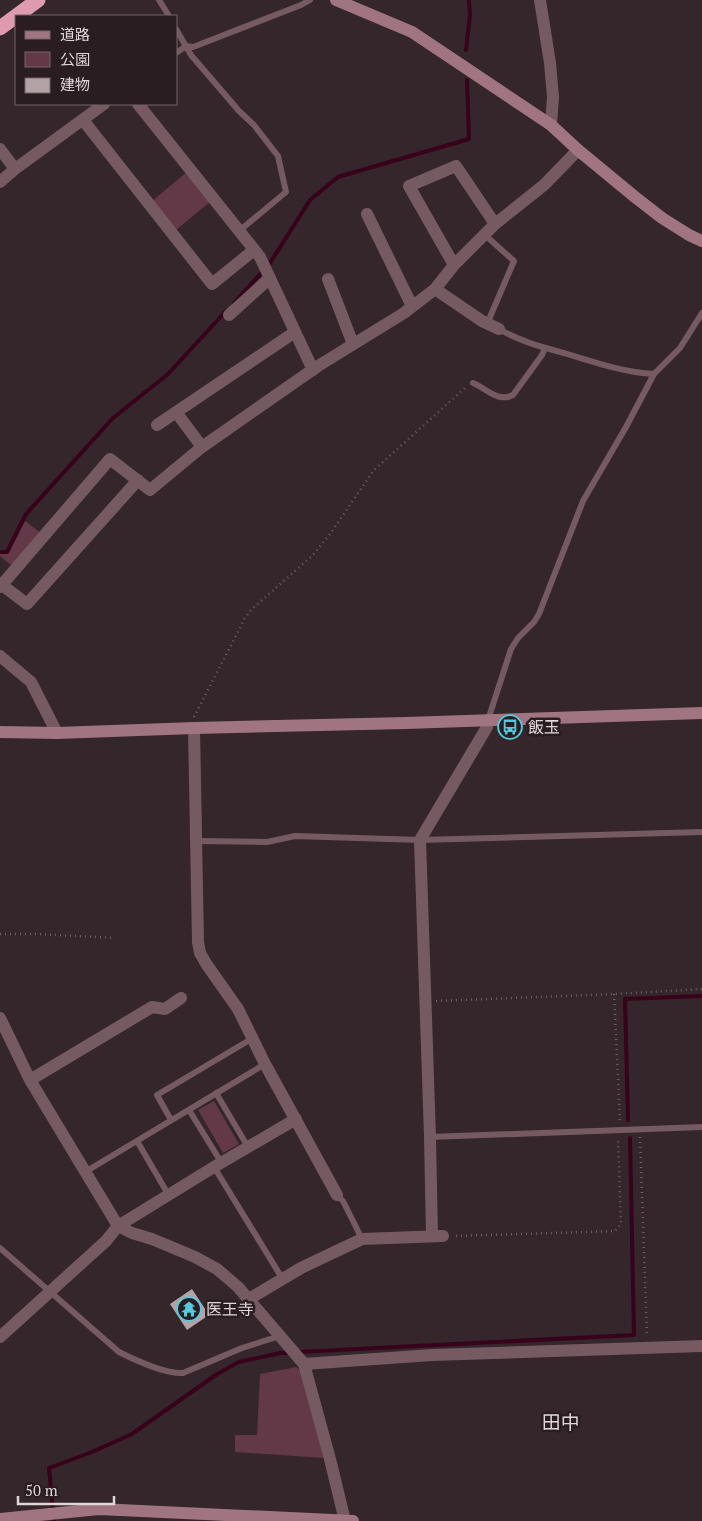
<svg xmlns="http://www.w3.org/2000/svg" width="702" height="1521" font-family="'PT Serif','Noto Sans JP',serif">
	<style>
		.green { fill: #633947 }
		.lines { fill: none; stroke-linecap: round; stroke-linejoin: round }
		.stream { stroke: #37021a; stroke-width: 4 }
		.building { fill: #b3a2a6 }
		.path { stroke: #6e6165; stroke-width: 2.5; stroke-dasharray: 1 4; stroke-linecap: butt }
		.lane { stroke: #765a62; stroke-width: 6 }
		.street { stroke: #765a62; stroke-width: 12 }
		.secondary { stroke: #a07481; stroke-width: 12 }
		.highway { stroke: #de9aae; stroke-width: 15 }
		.labels { text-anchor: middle; stroke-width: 5; stroke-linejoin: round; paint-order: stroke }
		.poi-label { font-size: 16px; fill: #dfd6d8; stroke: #2a1d21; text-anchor: start }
		.quarter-label { font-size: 19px; fill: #dfd6d8; stroke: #2a1d21 }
	</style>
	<rect width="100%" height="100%" fill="#34262a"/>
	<path class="green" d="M187,172L211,201L176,230L152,201Z
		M25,521L41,533L12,566L0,556V554H8Z
		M214,1101L239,1144L223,1153L198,1110Z
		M296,1367L304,1372L325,1458L235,1452V1435H257L260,1374Z"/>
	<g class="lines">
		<path class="stream" d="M466,50L470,15L469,0
			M268,266L310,200L338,177L469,139L467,80
			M234,303L263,271
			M0,552H7L26,514L113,418L168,374L226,311
			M628,1120L625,999L702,996
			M298,1352L634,1335L630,1138
			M54,1521L49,1468L92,1452L132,1434L217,1374L239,1362L280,1353H291"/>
	</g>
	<path class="building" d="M192,1289L209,1315L187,1330L170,1304Z"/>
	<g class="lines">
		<path class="path" d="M194,717L245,618L251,610L313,555L330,534L374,470L465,388
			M0,934H34L115,938
			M614,994L620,1120
			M436,1001L614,994L702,989
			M640,1137L647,1336
			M456,1236L615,1231L621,1224L618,1138"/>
		<path class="lane" d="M159,0L169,16
			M176,29L191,55L239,111L254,125L278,156L286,192L239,231
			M176,53L186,46L193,47L301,5L310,0
			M485,235L514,261L487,324
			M499,329C519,341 542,347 564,353C594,362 622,372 654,374
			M473,383C486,388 497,403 513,395L542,355L545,348
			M488,720L511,649L518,638L534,622L539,614L583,501L626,427L654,374L680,348L702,313
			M196,841L267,842L295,836L420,840L702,832
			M216,1093L248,1147
			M189,1110L221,1162
			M171,1120L157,1095L253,1038
			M430,1137L702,1127
			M137,1141L168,1194
			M214,1167L282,1278
			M85,1172L265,1064
			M337,1195L343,1201L362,1239
			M0,1248L119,1352C135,1360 166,1374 183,1373L242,1348L280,1336"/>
		<path class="street" d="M540,0L550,63L553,97L551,125
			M138,104L260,257L313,370
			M83,120L212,284L254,250
			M0,149L15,169
			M0,182L15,169L104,104
			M367,214L412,306
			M454,265L409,186L456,166L495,224
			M328,279L353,344
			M435,289L482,321L499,329
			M229,315L270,278
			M176,412L202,447
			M157,425L295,332
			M2,585L27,604L138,480
			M0,587L110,459L150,490L202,447L318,366L404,313L435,289L454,265L495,224L544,185L578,150
			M0,656L31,682L57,733
			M194,728L198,942L200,953L207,965L238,1009L265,1064L337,1195
			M0,1018L30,1080L118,1226L132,1233L152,1239L195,1257L217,1269L238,1287L304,1364L330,1459L345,1521
			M30,1080L152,1007L165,1009L181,998
			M432,1236L430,1137L420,840L487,727L488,720
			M249,1299L301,1268L362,1239L443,1236
			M0,1337L106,1241L118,1226L214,1167L296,1119
			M304,1364L432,1355L702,1346"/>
		<path class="secondary" d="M336,0L412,32L551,125L578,150L635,197L662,218L689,235L702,241
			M0,732L57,733L194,728L406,723L702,713
			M0,1519L99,1509L353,1521"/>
		<path class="highway" d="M0,28L38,0"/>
	</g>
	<defs>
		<g id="bus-ring" transform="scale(1.25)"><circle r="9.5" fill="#2a1d21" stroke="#54cadd" stroke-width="1.5"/><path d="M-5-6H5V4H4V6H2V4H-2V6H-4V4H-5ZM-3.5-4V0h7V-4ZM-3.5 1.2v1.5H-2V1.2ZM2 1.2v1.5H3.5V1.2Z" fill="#54cadd"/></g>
		<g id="temple-ring" transform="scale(1.25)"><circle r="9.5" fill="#2a1d21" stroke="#54cadd" stroke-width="1.5"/><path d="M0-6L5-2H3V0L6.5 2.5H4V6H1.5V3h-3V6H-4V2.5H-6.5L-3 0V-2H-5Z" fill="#54cadd"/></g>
	</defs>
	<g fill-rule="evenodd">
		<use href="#bus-ring" x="510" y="727"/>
		<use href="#temple-ring" x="189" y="1309"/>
	</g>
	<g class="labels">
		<g class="poi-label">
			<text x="528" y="733">飯玉</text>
			<text x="206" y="1315">医王寺</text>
		</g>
		<g class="quarter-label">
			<text x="561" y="1429">田中</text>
		</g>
	</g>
	<rect x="15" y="15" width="162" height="90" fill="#2a1d21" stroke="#72676a"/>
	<rect x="25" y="31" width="25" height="8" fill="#a07481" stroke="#72676a"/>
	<text x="60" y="40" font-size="15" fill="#dfd6d8">道路</text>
	<rect x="25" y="52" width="25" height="15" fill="#633947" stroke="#72676a"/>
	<text x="60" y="65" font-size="15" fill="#dfd6d8">公園</text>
	<rect x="25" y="78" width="25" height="15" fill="#b3a2a6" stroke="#72676a"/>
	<text x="60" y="90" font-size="15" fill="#dfd6d8">建物</text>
	<path d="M18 1496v8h96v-8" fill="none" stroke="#dfd6d8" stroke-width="2.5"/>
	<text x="25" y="1496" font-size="15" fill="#dfd6d8" stroke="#2a1d21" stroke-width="4" paint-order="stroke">50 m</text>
</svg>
